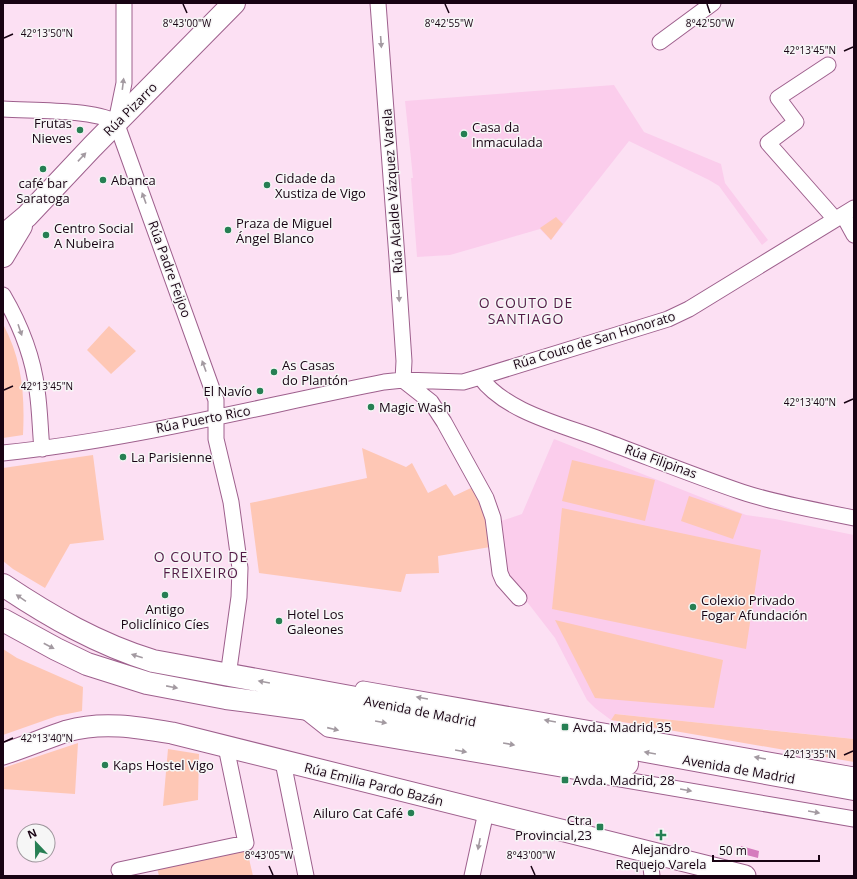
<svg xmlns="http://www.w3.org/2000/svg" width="857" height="879" font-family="'Open Sans',sans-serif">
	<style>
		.built { fill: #fbcdec }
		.green { fill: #fec7b5 }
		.water { fill: #d57bbd }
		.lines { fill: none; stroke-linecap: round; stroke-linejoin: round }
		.street-casing { stroke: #9e608d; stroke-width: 17 }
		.secondary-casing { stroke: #9e608d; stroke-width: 23 }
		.primary-casing { stroke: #9e608d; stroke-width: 24 }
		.highway-casing { stroke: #9e608d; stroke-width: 24 }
		.street { stroke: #fff; stroke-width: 15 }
		.secondary { stroke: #fff; stroke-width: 21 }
		.primary { stroke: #fff; stroke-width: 22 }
		.highway { stroke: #fff; stroke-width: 22 }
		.oneway { fill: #a39aa1 }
		.ticks { fill: none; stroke: #180313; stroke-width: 1.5 }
		.poi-dot { fill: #267f53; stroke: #f6f6f6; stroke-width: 1.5 }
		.labels { text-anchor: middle; stroke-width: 3; stroke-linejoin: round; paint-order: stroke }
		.street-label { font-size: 13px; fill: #180313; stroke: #f6f6f6 }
		.poi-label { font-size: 13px; fill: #180313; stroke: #f6f6f6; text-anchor: start }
		.neighbourhood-label { font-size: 14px; letter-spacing: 1px; fill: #521b46; stroke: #f6f6f6 }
		.ticks-label { font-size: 10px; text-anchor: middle; fill: #180313; stroke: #f6f6f6; stroke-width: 3; stroke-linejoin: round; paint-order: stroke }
	</style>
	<rect width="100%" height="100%" fill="#fce0f3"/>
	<path class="built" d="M614,85L644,132L721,164L725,183L768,240L762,245L719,186L709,180L629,141L551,240L540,229L450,255L417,257L411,178H413L405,101Z
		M554,439L746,515L775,519L854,535V739L616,714L611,720L595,708L587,700L555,638L507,576L498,522L522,514Z"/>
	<path class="green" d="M556,217L563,224L551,240L540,228Z
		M3,324C22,359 25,395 23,435L3,438Z
		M109,326L136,351L111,374L87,350Z
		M362,448L406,467L412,463L428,493L446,484L454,496L473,487C485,507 488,525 490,547L438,556L439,573L406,574L401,592L259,573L250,503L367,478Z
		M93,455L104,540L70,544L45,588L13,569L3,561V468Z
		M572,460L655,480L645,521L562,501Z
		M689,496L742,514L733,539L681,521Z
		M562,508L761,550L746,649L552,609Z
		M555,620L723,660L714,708L595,698Z
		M3,649L17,658L83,687L82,711L57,716L3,735Z
		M615,714L854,739V762L611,720Z
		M78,743L75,794L3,789V768Z
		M168,749L199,754L198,800L163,806Z
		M247,850L253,876H159L157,868Z"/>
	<path class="water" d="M741,846L759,851L758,858L739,853Z"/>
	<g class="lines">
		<g class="street-casing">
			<path id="street" d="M124,3V83L116,122L216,400V439L231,502L240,568L239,597L228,676
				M378,3L397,258L404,361L403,380
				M660,42L713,3
				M828,65L778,98L796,122L768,143L835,219
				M3,109C34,111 90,109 116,122
				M843,215L854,235
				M3,295C20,324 33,357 37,390C40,410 40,429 42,449
				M480,377C505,412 563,425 602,440C648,457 695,476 742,492C778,504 816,510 854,518
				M403,380L431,402L444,422L486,498L493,518L500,573L503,580L519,598
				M3,453C131,440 257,407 384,382L403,380L463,382L480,377L668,319L689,309L854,208
				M363,689L854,775
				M304,710L328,729L854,819
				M283,762L306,876
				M649,851L652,876
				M119,870L246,843L226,747
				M472,876L486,812"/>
		</g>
		<g class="secondary-casing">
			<path id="secondary" d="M3,754C25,747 46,738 67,731C102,721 137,727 172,733L745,876"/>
		</g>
		<g class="primary-casing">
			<path id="primary" d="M3,236L27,216L92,147L234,3
				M3,256L21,226"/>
		</g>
		<g class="highway-casing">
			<path id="highway" d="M3,585C51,617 98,644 153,661L854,789
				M3,620L56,649L87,664L147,683L226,698L301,708L627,764"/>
		</g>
		<use href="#street" class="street"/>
		<use href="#secondary" class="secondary"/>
		<use href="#primary" class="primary"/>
		<use href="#highway" class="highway"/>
	</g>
	<defs><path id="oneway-solid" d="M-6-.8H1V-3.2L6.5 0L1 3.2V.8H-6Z"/></defs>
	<g class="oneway">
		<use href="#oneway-solid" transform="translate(381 42) rotate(86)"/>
		<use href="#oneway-solid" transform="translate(123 84) rotate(-83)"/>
		<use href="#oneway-solid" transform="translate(82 157) rotate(-47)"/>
		<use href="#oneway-solid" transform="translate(144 198) rotate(-110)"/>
		<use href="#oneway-solid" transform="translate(399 296) rotate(87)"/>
		<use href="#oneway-solid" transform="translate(20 330) rotate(71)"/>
		<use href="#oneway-solid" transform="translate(204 366) rotate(-110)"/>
		<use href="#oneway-solid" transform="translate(21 598) rotate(-146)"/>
		<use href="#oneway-solid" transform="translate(49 646) rotate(28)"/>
		<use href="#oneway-solid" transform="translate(137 656) rotate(-163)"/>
		<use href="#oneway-solid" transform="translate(264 682) rotate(-170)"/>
		<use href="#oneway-solid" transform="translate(172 687) rotate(11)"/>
		<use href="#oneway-solid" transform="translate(422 698) rotate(-170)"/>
		<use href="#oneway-solid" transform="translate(550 721) rotate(-170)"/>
		<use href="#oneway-solid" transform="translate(381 722) rotate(10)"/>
		<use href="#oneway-solid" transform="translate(333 729) rotate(13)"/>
		<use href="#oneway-solid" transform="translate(509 744) rotate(10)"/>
		<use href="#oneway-solid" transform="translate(461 751) rotate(10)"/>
		<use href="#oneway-solid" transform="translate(650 753) rotate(-170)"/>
		<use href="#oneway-solid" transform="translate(760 758) rotate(-170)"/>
		<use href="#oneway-solid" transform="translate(686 790) rotate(10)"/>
		<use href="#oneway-solid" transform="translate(814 812) rotate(10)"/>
		<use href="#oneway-solid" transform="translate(479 844) rotate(101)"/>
	</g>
	<path class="ticks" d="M183,4L187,13M445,4L449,13M707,4L710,13M4,38L13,34M844,51L853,47M4,390L13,386M844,403L853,399M4,742L13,738M844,755L853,751M269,866L273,875M531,866L535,875"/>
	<g class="poi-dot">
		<circle cx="80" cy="130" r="4"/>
		<circle cx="464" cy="134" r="4"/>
		<circle cx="43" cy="169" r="4"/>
		<circle cx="103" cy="180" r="4"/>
		<circle cx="267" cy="185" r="4"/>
		<circle cx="228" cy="230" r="4"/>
		<circle cx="46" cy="235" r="4"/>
		<circle cx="274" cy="372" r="4"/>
		<circle cx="260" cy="391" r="4"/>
		<circle cx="371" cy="407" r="4"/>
		<circle cx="123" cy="457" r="4"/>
		<circle cx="165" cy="595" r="4"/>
		<circle cx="693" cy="607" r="4"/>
		<circle cx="279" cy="621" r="4"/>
		<rect x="561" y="723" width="8" height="8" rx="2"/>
		<circle cx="105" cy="765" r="4"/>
		<rect x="561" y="776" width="8" height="8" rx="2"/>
		<circle cx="411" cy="813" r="4"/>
		<rect x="596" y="823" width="8" height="8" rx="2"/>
		<path d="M659 829h4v4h4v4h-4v4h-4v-4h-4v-4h4z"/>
	</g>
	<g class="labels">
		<g class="street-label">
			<text transform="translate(130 109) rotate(-45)" y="5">Rúa Pizarro</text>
			<text transform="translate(392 191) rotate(-94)" y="5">Rúa Alcalde Vázquez Varela</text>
			<text transform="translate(170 269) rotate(70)" y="5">Rúa Padre Feijoo</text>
			<text transform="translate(594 340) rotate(-17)" y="5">Rúa Couto de San Honorato</text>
			<text transform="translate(203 419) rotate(-11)" y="5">Rúa Puerto Rico</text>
			<text transform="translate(661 461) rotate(20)" y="5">Rúa Filipinas</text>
			<text transform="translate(420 711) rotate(11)" y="5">Avenida de Madrid</text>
			<text transform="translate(739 769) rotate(10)" y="5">Avenida de Madrid</text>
			<text transform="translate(374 784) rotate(14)" y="5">Rúa Emilia Pardo Bazán</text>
		</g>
		<g class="poi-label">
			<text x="72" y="128" text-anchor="end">Frutas<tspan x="72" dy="15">Nieves</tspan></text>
			<text x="472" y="132">Casa da<tspan x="472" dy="15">Inmaculada</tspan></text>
			<text x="275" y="183">Cidade da<tspan x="275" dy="15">Xustiza de Vigo</tspan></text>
			<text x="111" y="185">Abanca</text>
			<text x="43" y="188" text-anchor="middle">café bar<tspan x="43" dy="15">Saratoga</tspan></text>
			<text x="236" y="228">Praza de Miguel<tspan x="236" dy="15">Ángel Blanco</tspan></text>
			<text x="54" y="233">Centro Social<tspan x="54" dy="15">A Nubeira</tspan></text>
			<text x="282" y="370">As Casas<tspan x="282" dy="15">do Plantón</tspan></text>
			<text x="252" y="396" text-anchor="end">El Navío</text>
			<text x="379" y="412">Magic Wash</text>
			<text x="131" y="462">La Parisienne</text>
			<text x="701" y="605">Colexio Privado<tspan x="701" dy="15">Fogar Afundación</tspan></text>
			<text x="165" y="614" text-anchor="middle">Antigo<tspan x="165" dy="15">Policlínico Cíes</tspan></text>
			<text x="287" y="619">Hotel Los<tspan x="287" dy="15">Galeones</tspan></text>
			<text x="573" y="732">Avda. Madrid,35</text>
			<text x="113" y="770">Kaps Hostel Vigo</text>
			<text x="573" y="785">Avda. Madrid, 28</text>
			<text x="403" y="818" text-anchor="end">Ailuro Cat Café</text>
			<text x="592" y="825" text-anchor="end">Ctra<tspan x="592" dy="15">Provincial,23</tspan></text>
			<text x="661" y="854" text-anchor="middle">Alejandro<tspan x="661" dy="15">Requejo Varela</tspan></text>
		</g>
		<g class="neighbourhood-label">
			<text x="526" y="308">O COUTO DE<tspan x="526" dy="16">SANTIAGO</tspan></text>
			<text x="201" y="562">O COUTO DE<tspan x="201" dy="16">FREIXEIRO</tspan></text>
		</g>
	</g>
	<g class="ticks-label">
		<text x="187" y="27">8°43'00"W</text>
		<text x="449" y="27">8°42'55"W</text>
		<text x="710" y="27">8°42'50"W</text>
		<text x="47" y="37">42°13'50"N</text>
		<text x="810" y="54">42°13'45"N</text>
		<text x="47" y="390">42°13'45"N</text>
		<text x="810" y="406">42°13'40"N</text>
		<text x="47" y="742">42°13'40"N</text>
		<text x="810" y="758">42°13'35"N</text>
		<text x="269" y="859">8°43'05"W</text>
		<text x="531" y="859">8°43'00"W</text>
	</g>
	<rect width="857" height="879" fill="none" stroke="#180313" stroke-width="8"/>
	<g transform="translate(36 843) rotate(338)"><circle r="19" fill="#f6f6f6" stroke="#9d959b"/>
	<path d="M0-3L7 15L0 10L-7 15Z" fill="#267f53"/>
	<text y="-6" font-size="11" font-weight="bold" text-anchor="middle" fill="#180313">N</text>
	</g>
	<path d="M713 855v6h106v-6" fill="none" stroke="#180313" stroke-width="2"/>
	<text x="719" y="855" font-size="12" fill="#180313" stroke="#f6f6f6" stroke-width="3" paint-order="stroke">50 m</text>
</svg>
